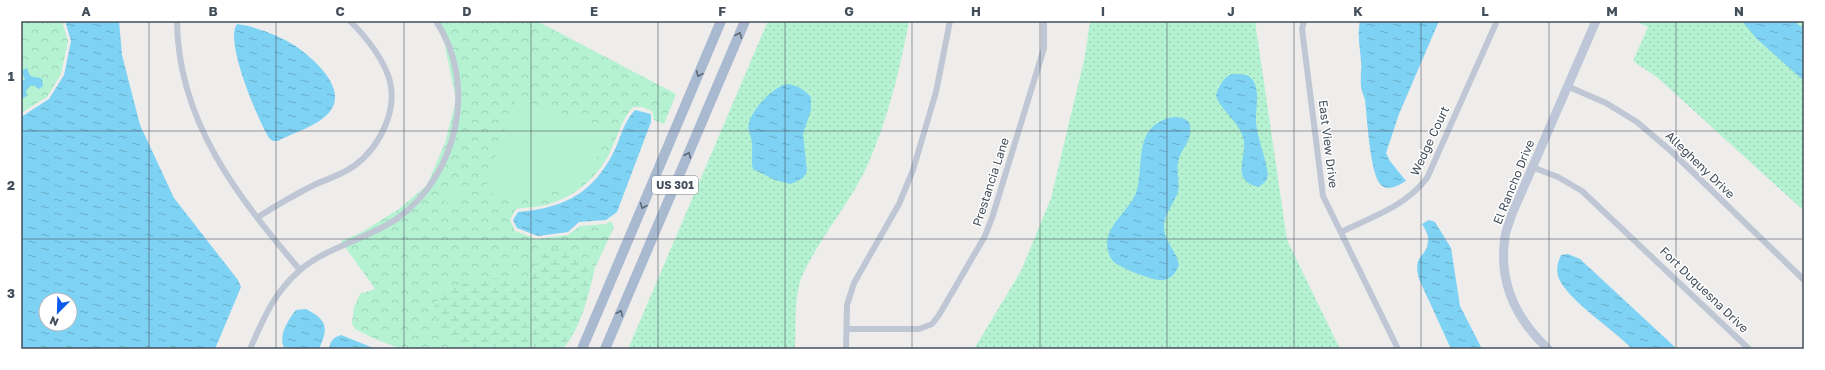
<svg xmlns="http://www.w3.org/2000/svg" width="1825" height="370" font-family="'Golos Text',sans-serif">
	<style>
		.grass { fill: url(#grass-dots) }
		.forest { fill: url(#forest-crowns) }
		.wetland { fill: url(#wetland-marsh) }
		.pitch { fill: #b5f2d2 }
		.water { fill: url(#water-ripples); fill-rule: evenodd }
		.lines { fill: none; stroke-linecap: round; stroke-linejoin: round }
		.street { stroke: #bec7d3; stroke-width: 6 }
		.secondary { stroke: #bdc7d8; stroke-width: 9 }
		.primary { stroke: #a9b9cf; stroke-width: 10 }
		.oneway { stroke: #5c6978 }
		.grid { fill: none; stroke: #434e5b; stroke-width: 1; stroke-opacity: 0.55 }
		.labels { text-anchor: middle; stroke-width: 3; stroke-linejoin: round; paint-order: stroke }
		.shield { fill: #fff; stroke: #7b838c; stroke-width: 1 }
		.shield-label { font-size: 11px; font-weight: bold; fill: #434e5b }
		.street-label { font-size: 12px; fill: #434e5b; stroke: #fff }
		.neatline { fill: none; stroke: #434e5b; stroke-width: 1.5 }
		.grid-label { font-size: 13px; text-anchor: middle; font-weight: bold; fill: #434e5b }
	</style>
	<defs>
		<pattern id="grass-dots" width="8" height="8" patternUnits="userSpaceOnUse"><rect width="8" height="8" fill="#b5f2d2"/><path d="M2 2h.1M6 6h.1" fill="none" stroke="#9dd1b7" stroke-width="1.8" stroke-linecap="round"/></pattern>
		<pattern id="forest-crowns" width="20" height="18" patternUnits="userSpaceOnUse"><rect width="20" height="18" fill="#b5f2d2"/><path d="M2 6a3 3 0 1 1 6 0M12 15a3 3 0 1 1 6 0" fill="none" stroke="#9dd1b7"/></pattern>
		<pattern id="wetland-marsh" width="20" height="14" patternUnits="userSpaceOnUse"><rect width="20" height="14" fill="#b5f2d2"/><path d="M1 5h8M5 5V1M11 12h8M15 12V8" fill="none" stroke="#9dd1b7"/></pattern>
		<pattern id="water-ripples" width="26" height="14" patternUnits="userSpaceOnUse"><rect width="26" height="14" fill="#7ed2f3"/><path d="M2 4q2-2 4 0t4 0M15 11q2-2 4 0t4 0" fill="none" stroke="#69adc8"/></pattern>
	</defs>
	<rect width="100%" height="100%" fill="#efecec"/>
	<path class="grass" d="M768,21H909C900,70 888,118 868,164C851,203 821,235 803,274C794,292 796,328 795,349H628Z
		M1090,21H1255L1287,240L1340,349H974L1021,271L1051,198L1085,56Z
		M1635,21H1804V211L1658,78L1633,61L1648,27Z"/>
	<path class="forest" d="M21,21H62L68,41L61,74L47,97L21,113Z
		M433,21H537L676,94L664,124L654,120L652,111L642,107H633C620,121 617,140 608,156C594,182 569,200 541,206C533,208 524,207 516,209L510,220L515,231L536,239L568,235L580,226L606,224L611,221L614,227L595,268L567,250L539,259L527,281C500,280 466,284 441,292L459,345L472,349H401L375,339L355,329L352,323L354,307L360,294L375,289L341,241L362,232L399,209L427,185L445,143L456,100L444,41Z"/>
	<path class="wetland" d="M549,249L567,250L595,268C588,296 582,326 563,349H472L459,345L441,336L433,310L441,292L469,282L493,278L527,281L539,259Z"/>
	<path class="pitch" d="M519,99L611,129C599,165 568,196 527,197C512,197 498,195 484,192L511,110L516,101Z
		M452,187L465,196L457,209L443,200Z"/>
	<path class="water" d="M65,21H119L122,55L140,125L174,198L238,280L241,287L215,349H21V117L49,99L64,75L71,41ZM46,300H70V324H46Z
		M1360,21H1439L1399,114L1386,153L1390,161L1406,181C1399,185 1388,192 1381,185C1370,175 1367,116 1365,100C1364,95 1361,91 1361,85C1360,77 1362,69 1361,61C1360,47 1357,35 1360,21Z
		M1742,21H1794L1804,29V81L1756,38Z
		M237,24C254,26 280,36 294,45C312,57 347,87 331,110C320,126 294,132 278,141H273L269,138C258,120 224,41 237,24Z
		M27,68C30,80 33,75 42,79L43,86L39,89L33,85L30,86L26,91L27,96L21,99V81L25,79L21,71Z
		M1232,74C1239,74 1247,73 1252,79C1261,91 1255,109 1256,123C1258,141 1266,157 1268,175L1266,181L1259,187C1228,180 1249,156 1243,137C1238,120 1219,109 1216,95C1219,87 1223,77 1232,74Z
		M787,84C797,85 805,90 811,97V110L803,134L807,171L803,178L791,184L775,180L753,169C750,159 754,148 751,138C750,133 747,128 749,123C753,108 773,87 787,84Z
		M635,110L651,114V122L617,212L606,220L579,222L568,232L538,236L517,228L513,220L518,212C560,208 588,197 610,159C620,143 622,123 635,110Z
		M1175,117L1183,118L1189,122C1195,141 1181,146 1178,162C1176,172 1181,185 1177,195C1172,206 1163,216 1164,229C1165,243 1177,251 1179,265C1176,273 1171,280 1162,280C1153,281 1121,268 1114,262C1111,259 1109,255 1108,251C1102,227 1128,213 1136,193C1143,173 1137,148 1149,131C1156,122 1165,118 1175,117Z
		M1429,220L1435,222L1451,248L1460,306L1482,349H1451L1419,279C1412,253 1427,259 1428,241C1429,235 1425,229 1422,224Z
		M1568,254L1580,259L1677,349H1632C1616,331 1564,298 1558,276C1556,268 1558,262 1561,255Z
		M306,309C327,320 329,327 319,349H285C277,337 288,320 296,310Z
		M341,335L376,349H329C330,342 333,337 341,335Z"/>
	<g class="lines">
		<path class="street" d="M177,21C178,122 238,197 300,270
			M1304,21L1302,29L1323,196L1398,349
			M1567,86L1606,103L1637,122L1672,152L1804,280
			M1532,167L1558,177L1582,191L1749,349
			M258,217C277,205 296,194 316,184C328,179 343,174 354,166C380,147 400,108 388,75C380,54 366,37 350,21
			M1341,232C1372,217 1406,206 1427,178L1497,21
			M847,329H919L932,324L939,315L985,236L992,218L1044,48V21
			M250,349C264,318 273,294 299,271C326,247 368,239 398,218C458,174 478,84 436,21
			M846,349L847,305L854,283L899,204L913,170L936,92L950,21"/>
		<path class="secondary" d="M1548,349C1516,319 1498,282 1505,237C1506,229 1510,221 1512,214L1596,21"/>
		<path class="primary" d="M582,349L721,21
			M605,349L745,21"/>
	</g>
	<defs><path id="oneway-chevron" d="M-2-3.5L2.5 0L-2 3.5" fill="none" stroke-width="1.6" stroke-linecap="round" stroke-linejoin="round"/></defs>
	<g class="oneway">
		<use href="#oneway-chevron" transform="translate(739 35) rotate(-67)"/>
		<use href="#oneway-chevron" transform="translate(699 74) rotate(113)"/>
		<use href="#oneway-chevron" transform="translate(688 155) rotate(-67)"/>
		<use href="#oneway-chevron" transform="translate(643 206) rotate(113)"/>
		<use href="#oneway-chevron" transform="translate(620 313) rotate(-67)"/>
	</g>
	<path class="grid" d="M149,21V349M276,21V349M404,21V349M531,21V349M658,21V349M785,21V349M912,21V349M1040,21V349M1167,21V349M1294,21V349M1421,21V349M1549,21V349M1676,21V349M21,131H1804M21,239H1804"/>
	<g class="labels">
		<rect class="shield" x="652" y="176" width="46" height="18" rx="3"/>
		<g class="shield-label">
			<text x="675" y="189">US 301</text>
		</g>
		<g class="street-label">
			<text transform="translate(1430 141) rotate(-65)" y="4">Wedge Court</text>
			<text transform="translate(1328 144) rotate(83)" y="4">East View Drive</text>
			<text transform="translate(1700 165) rotate(44)" y="4">Allegheny Drive</text>
			<text transform="translate(991 182) rotate(-72)" y="4">Prestancia Lane</text>
			<text transform="translate(1514 182) rotate(-68)" y="4">El Rancho Drive</text>
			<text transform="translate(1704 290) rotate(44)" y="4">Fort Duquesna Drive</text>
		</g>
	</g>
	<rect width="1825" height="370" fill="none" stroke="#ffffff" stroke-width="44"/>
	<g transform="translate(58 312) rotate(203)"><circle r="19" fill="#ffffff" stroke="#b4b8bd"/>
	<path d="M0-3L7 15L0 10L-7 15Z" fill="#085aed"/>
	<text y="-6" font-size="11" font-weight="bold" text-anchor="middle" fill="#434e5b">N</text>
	</g>
	<rect x="22" y="22" width="1781" height="326" class="neatline"/>
	<g class="grid-label">
		<text x="86" y="16">A</text>
		<text x="213" y="16">B</text>
		<text x="340" y="16">C</text>
		<text x="467" y="16">D</text>
		<text x="594" y="16">E</text>
		<text x="722" y="16">F</text>
		<text x="849" y="16">G</text>
		<text x="976" y="16">H</text>
		<text x="1103" y="16">I</text>
		<text x="1231" y="16">J</text>
		<text x="1358" y="16">K</text>
		<text x="1485" y="16">L</text>
		<text x="1612" y="16">M</text>
		<text x="1739" y="16">N</text>
		<text x="11" y="81">1</text>
		<text x="11" y="190">2</text>
		<text x="11" y="298">3</text>
	</g>
</svg>
